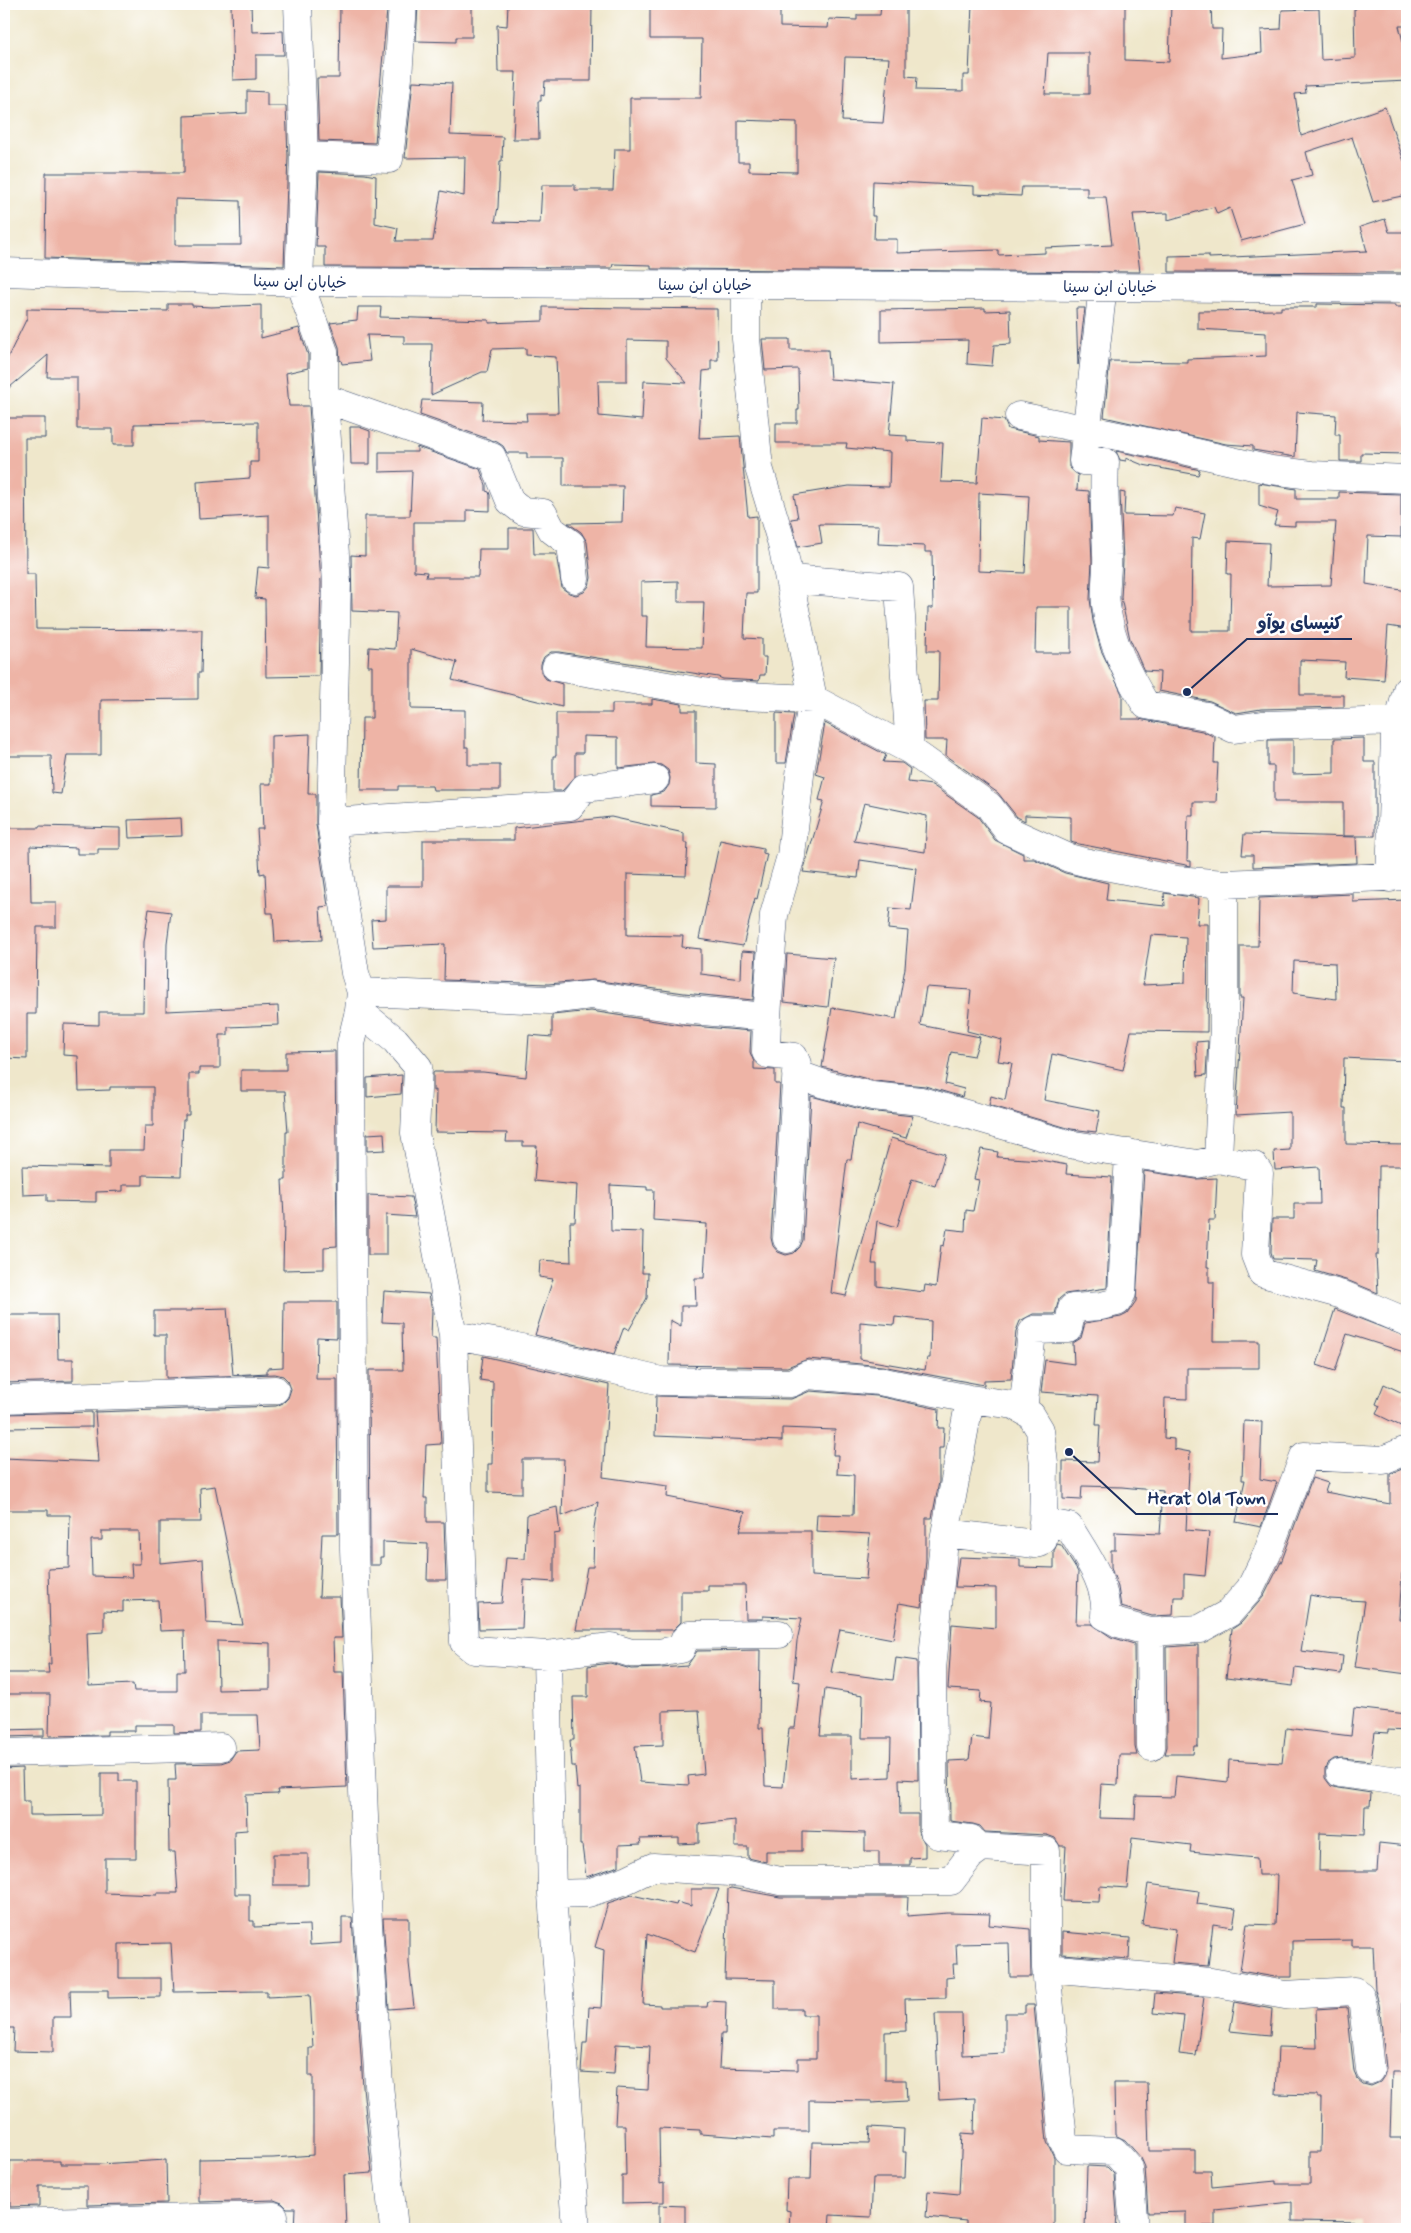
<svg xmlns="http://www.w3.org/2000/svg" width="1411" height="2233" font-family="Mynerve,'Playpen Sans Arabic',sans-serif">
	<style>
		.building { fill: #eeb4a6; fill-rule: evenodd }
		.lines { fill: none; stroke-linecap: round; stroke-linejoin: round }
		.minor-casing { stroke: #3b4b6e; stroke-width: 29 }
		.minor { stroke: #fff; stroke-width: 28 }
		.labels { text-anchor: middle; stroke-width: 5; stroke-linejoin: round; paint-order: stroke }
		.street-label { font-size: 16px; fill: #1b2f5e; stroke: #fff }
		.leader { fill: none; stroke: #1b2f5e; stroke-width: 2 }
		.callout-dot { fill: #1b2f5e; stroke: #fff; stroke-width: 2 }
		.callout-label { font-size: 18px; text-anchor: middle; font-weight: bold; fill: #1b2f5e; stroke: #fff; stroke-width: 5; stroke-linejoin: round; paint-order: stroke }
	</style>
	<rect width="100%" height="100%" fill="#fff"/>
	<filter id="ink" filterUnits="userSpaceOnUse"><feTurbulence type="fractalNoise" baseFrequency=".02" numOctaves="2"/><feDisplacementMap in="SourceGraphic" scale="10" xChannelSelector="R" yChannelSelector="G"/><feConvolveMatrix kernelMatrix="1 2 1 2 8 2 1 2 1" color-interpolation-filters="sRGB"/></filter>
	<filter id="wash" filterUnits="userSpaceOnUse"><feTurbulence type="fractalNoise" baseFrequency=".0096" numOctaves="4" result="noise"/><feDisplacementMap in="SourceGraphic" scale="20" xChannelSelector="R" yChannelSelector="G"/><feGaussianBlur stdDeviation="1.12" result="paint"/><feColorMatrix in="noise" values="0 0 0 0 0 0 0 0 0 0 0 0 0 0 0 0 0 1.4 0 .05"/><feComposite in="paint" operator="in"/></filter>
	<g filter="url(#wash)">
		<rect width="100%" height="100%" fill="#efe7cb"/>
		<g id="blocks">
			<path class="building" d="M231,4H251L252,32L283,31L284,55H256V79L233,80Z
				M418,4H472V37H456V42L416,41Z
				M508,4H592L591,81H545L544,96L541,95V101H538L539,139H513L516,72H498L497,25L507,26Z
				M650,4H780V27L828,28L829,19L857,20V15H880L881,4H906V76L917,77L916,90L963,91V75H969L972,4H1125V60L1169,62L1171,4H1211L1212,29H1222L1221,58L1262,53L1261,30L1281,29L1282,10L1319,9L1321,60L1355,58L1354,9H1356V4H1407V26H1399L1407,57V81L1305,86L1306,93L1295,94L1301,136L1385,107L1404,161H1407V195L1373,202L1352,137L1306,152L1312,175L1292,180L1305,224L1241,241L1230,208L1217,214L1214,207L1168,220V213L1133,214L1140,272L651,269V265L613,264L612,268L325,267V247H316L319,172L365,174L376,176L375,223L398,228L396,241H433L441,191L464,196L465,157L405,158L413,81L452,83L450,135L503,137L502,161H500L498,207L495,222L540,223L542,185H575V190H613L615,149H630V98H701L702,39H650ZM1048,53H1089V94H1045ZM845,57L889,58L883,123L842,121ZM738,120L797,122V172L749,171V162H738ZM873,181L974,186V194L1021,196L1022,187H1087V197H1106L1112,245L1045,248V253L998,255V250L897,253V239H874L875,216H872Z
				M340,5H374V9L387,10L375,143L319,141L317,78H339Z
				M247,91L267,92V106H286L288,156L284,266L45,258L46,173H184V116L247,113ZM175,199L240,201L241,245H175Z
				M1385,219L1389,232H1407V273L1169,272V256L1209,255V258L1367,251L1360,227Z
				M168,304H192V306L211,307L261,305V338L299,328L308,355V368L286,373L289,406H309L321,583L319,676L266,677L265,599L255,598L258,567L269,568V515L199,519L197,482L250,478V462H258V422L134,424V445H113V429H77V377H47L48,355L4,392V365L27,318V309L168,311Z
				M1317,304L1395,305V307H1407V454L1361,453V461H1340V435H1335L1336,415L1297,412L1295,457L1253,450V446L1226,444L1104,417L1110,361L1187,362V359L1266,356V333L1198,329V311L1281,310V307H1317Z
				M358,307H381L380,317L489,320V323L543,321V307L717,309L718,360H711V370L703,371L699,438L740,436L748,517L757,516V593H746L744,638L762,639V657H766L765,675H760L759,681L723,679L718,677L559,652H551L544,657L541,664V672L546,679L562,684V707L452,680L457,662L411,649V709L465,710V747H468V765H500V790H433L432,786H398V790H361L362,718H372V666H368L369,647L395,649L397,613L352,611L351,555L365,556V516H410L412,471L379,472V452H417V447L480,469L486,485V491L489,492L490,495V511L467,510V522H414V571L427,572L426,577H478L479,549H509V528H533L534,554H556L562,588L569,593L576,595L584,592L589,586L591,578L587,542L581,532L568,523L622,522L623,486H563V458H527V453H507L503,446L497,442L420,415L422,400L483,402L482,420L527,421L526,413H558L556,357L526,355V348L492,349L487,372H482L431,395L432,344H404V336L367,335L370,361L342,364L341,360L340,361L339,347L330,323L357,320ZM627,340L666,341V358L687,383L644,381L642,420L599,416L598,381H627ZM678,581V602H704L702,648L646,647L647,616H641V582Z
				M985,308V311L1010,310L1011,344L994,345L992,366L967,364L968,340L881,342V310Z
				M1076,308H1085L1078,365Z
				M762,339H790V350H828L830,379L894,384L889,435L907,436V441L943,443L941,482L977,483L982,418L1004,420L1008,429L1039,436V440L1069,442V467L1078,475L1077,490L1089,491L1092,561L1090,599L1093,621L1101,650L1122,694V719H1139L1202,731L1215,737L1214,763H1218L1216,802H1193V815H1188L1187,861H1191V866L1074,843L1071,842V817L1025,815V821L1017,817L998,793L946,756L947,740H925L924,701H938L939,651H927L928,608H933L932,552H925V546L878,544L879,525L819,524L822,543L798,547L791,519L798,518L794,495L849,486L889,487L890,452L846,448L847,443H776V423H797V410H799L798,369L765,370ZM979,493L1029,496L1025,573L978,571ZM1036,607H1071V653H1035Z
				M4,418H45V438H25L26,574H35L36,629L202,630L201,673H198V699L101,700V755H67L61,794L52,793L51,756H4Z
				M350,427H359L370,431V464H351Z
				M1116,451L1150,458L1200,470L1198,475L1143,465L1126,458V461L1120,460Z
				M1259,483L1296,489V499H1339V492L1401,494V537L1368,536L1366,584L1407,591V629L1388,626L1384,680L1344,677L1345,662L1300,660V695H1344V707L1261,709L1236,713L1210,701L1159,691L1160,672L1144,671L1130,639L1121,598L1123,561L1120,492L1125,493L1124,515L1173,516L1175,508L1205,513L1200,539L1192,538L1191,631H1230L1231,574H1227L1228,541L1269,543L1267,586L1331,585L1336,522H1295V526L1274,525L1278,512L1259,506Z
				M652,699L682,704V711H696V763L716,764V807L651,806V795L664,792L669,785L670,778L668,770L661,765L654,764L618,768V737L583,736V753H575V777L562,791H553V756H556V713H612V704H652Z
				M776,713L794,714L786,763H776Z
				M825,723L886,755L883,762L902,763L910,769L908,782L932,785L978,817L995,840L1023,854V859H1034L1065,873L1108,883L1106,900L1165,906L1164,893L1199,898L1197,924H1208L1207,1032L1131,1031L1123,1070L1052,1054L1044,1100L1100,1111L1096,1132L1071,1129L989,1105L991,1096L1005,1100L1012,1063L998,1061L1002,1040L967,1031L971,990L926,987L920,1025L980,1037L974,1056L951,1052L945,1084L964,1089L962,1097L925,1086L875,1081L822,1067L832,1008L896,1019L905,968L908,931L888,929L890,908L911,910L916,868L860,860L858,878L803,872L824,801L819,800L825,777L816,774ZM864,803L927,816L925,852L854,841ZM1151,935L1186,937L1185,983L1143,985Z
				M310,734L308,794H316V824L328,906L320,907L322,940L275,942L273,913H267L265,873L260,874L257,829H263L261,784H271V736Z
				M1364,738V762H1375V836H1343V802H1274V766H1268V740H1293V774L1334,773V739Z
				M611,817L684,833V843H688L686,876L627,874V935L683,936L682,947L701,949V974L741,979L742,951L756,952L753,1000L684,993L593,980L548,984L444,980L445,944L373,947L371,920L386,919V886H423V840H514V828Z
				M181,818L182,836L129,838L128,820Z
				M39,826L120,828V849H98V854H77V848L30,846L31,902H56V927H37L36,1014H27V1059L4,1058V828H39Z
				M1244,834L1356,837L1357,863L1253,867V855H1242Z
				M720,840L763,849V853L767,854L757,899L755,898L743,946L699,939Z
				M1353,894V902L1407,900V1061L1344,1058L1343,1108H1346V1144L1407,1145V1166H1379L1378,1255H1376L1378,1293L1349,1281L1315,1271L1317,1260L1273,1259L1271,1252L1272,1219H1294V1204H1320L1319,1167L1275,1170L1274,1151L1290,1150V1112L1236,1115L1243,998H1240V946H1258L1259,898ZM1294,961L1335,963L1336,999L1293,993Z
				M149,909L171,912L167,943L166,1011L278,1006L279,1025L228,1027V1035H220V1068H199V1074H189V1115H185V1120H183L181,1176L143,1175V1185H123V1191L96,1192V1202L47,1201V1194L23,1195L22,1166L109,1168V1150H144L145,1126H153V1087H110V1090L79,1091L78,1056L63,1055L64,1024L99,1025V1012H143L144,942Z
				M787,954L834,958L828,1007L784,1002Z
				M591,1011L681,1025L751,1031L750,1052L754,1062V1069L775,1070V1084H780L771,1238L773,1246L778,1252L786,1255L794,1253L800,1247L803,1240L811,1096L868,1111L913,1116L906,1138L857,1124L851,1159H847L831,1293L846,1296L891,1138L945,1154L935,1186L912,1179L897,1227L877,1221L872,1264H877V1286L924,1292L925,1285L936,1287L941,1245L944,1246L947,1229L965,1231L966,1210L973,1211L979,1180L974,1179L981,1149L998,1152L997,1157L1040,1160L1067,1165L1066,1174L1112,1177L1107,1288L1065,1294L1059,1299L1055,1314H1033L1020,1321L1016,1331L1011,1379L984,1380V1385L882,1366L808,1359L787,1367L669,1365L670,1320L681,1326V1306H696L695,1278H704L707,1224L653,1220L654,1190H647V1187L610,1185L611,1231L643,1232L642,1273H648L647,1298L629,1330L624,1327L614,1354L535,1335L553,1279L539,1277L540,1260L571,1262L570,1222H575L577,1185L534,1181L537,1146H523V1142H506L507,1133L435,1132L436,1090L433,1091V1072H483L526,1077L529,1035L552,1037V1015ZM895,1317L931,1321L930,1358H927L925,1370L860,1359V1322L894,1325Z
				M1208,1041L1206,1075L1198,1076L1196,1042Z
				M335,1051L337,1246L324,1247V1269L283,1270L284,1218L282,1180H286V1132H288L285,1091H241V1070H286V1052Z
				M402,1075L401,1094L367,1097V1078Z
				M384,1133L385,1150L367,1151V1134Z
				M1144,1171L1196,1179L1217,1178L1215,1220H1209L1207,1267H1209V1282H1214L1213,1341H1259V1368H1187V1399L1165,1398L1164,1438L1174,1439V1449L1190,1452L1186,1530L1209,1532L1205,1576L1184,1574V1597H1174L1173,1615L1152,1616L1121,1607L1118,1587L1111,1568V1550H1115V1532L1160,1534L1163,1491L1122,1487L1082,1486L1081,1500L1063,1499V1461L1098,1462L1100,1425H1096L1098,1396L1041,1392L1045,1360L1074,1364L1073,1343L1081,1338L1085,1323L1121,1317L1127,1314L1136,1301Z
				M368,1195L411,1197L415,1217L386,1215V1255H368Z
				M384,1291L429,1294L432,1310L431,1338H436L441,1444L426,1445L424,1498H427V1522H444L446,1580H427L428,1544L383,1542V1557H380V1565H370L369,1370H403L402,1323L382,1322Z
				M284,1302H337V1338L317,1337L316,1379H337L338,1534H322L319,1597H340L342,1638H333L334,1672H343L347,1787L277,1790L278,1794L246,1795L247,1830L234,1831L235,1894H250V1921H254V1927L309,1925L310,1945L342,1943V1917H352L363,2087L372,2173L344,2175L346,2229H294L295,2208H287L282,2203L274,2200L199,2202V2159L273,2158L313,2155V2076H309V2048H313L310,1995L267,1997V1991L174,1992L171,1943L119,1944V1978H161V1997L108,1998V1990H70L71,2017H53V2052L13,2051L14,2028H4V1769L22,1768L23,1801H30V1815H42V1816L101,1815V1773H119V1781H136V1858H105V1893L157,1895V1893H178L175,1852H169L168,1780H176L175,1764L221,1763L230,1760L236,1751L260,1750L258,1715H201V1732L174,1733V1725H135V1731H107V1735L49,1736L50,1694H4V1673H49L48,1664H51L48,1569L69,1568L70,1515H48V1510H4V1458L99,1462L95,1412L276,1406L283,1403L288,1398L291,1389L288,1381L283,1376L275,1374L166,1378V1335H154V1311H192V1309L227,1308L233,1375L267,1373V1368L283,1367ZM215,1486L243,1625L206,1623L203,1559L160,1563V1522H201L200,1488ZM102,1531H139L140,1564H131L132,1577L92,1576L91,1540H102ZM158,1600L160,1631L184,1630L185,1671H177V1691H134L133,1684L89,1686L87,1633L104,1632V1611L123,1612V1601ZM217,1641L270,1643V1689L218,1690Z
				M1335,1309L1407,1337V1353L1347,1334L1335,1371L1317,1365Z
				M4,1315H57L58,1359H73V1381L4,1383Z
				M483,1356L609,1385L603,1477L668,1486L667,1497L745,1512L740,1531H811V1576L866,1579L870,1534L816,1531L817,1514L853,1515L854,1475L837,1474L838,1455H833L835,1430L782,1428V1441L655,1436L656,1396L791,1399L810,1391L877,1396L939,1409L938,1428H944L943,1448H939V1482L932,1518H926V1560L922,1607L899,1603L893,1639L840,1629L831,1672L893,1680L896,1658L917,1661L918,1780L899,1779L900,1814H918V1831L925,1844V1857L910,1858V1865H879V1851H865V1833L802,1831V1851H766V1862L748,1858V1847H735V1820L699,1824V1843L679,1844V1838L640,1839L641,1844L619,1845V1866L586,1877L582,1845H580V1788L577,1789L575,1766H572L570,1740H574L573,1697H588V1666L610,1663L631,1669L661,1668L687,1666L697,1651L760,1650L759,1728H763L765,1786L783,1787L789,1728H795L800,1682L793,1681L797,1641L802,1618L763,1616V1619H746L745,1585H708V1591H681V1622L673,1630H576L587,1567H593L594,1528L598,1502L562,1516L564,1459H522V1493L488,1492V1464H492L493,1382L480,1380ZM825,1689L863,1695L862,1738H891L890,1777L852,1779V1736H820ZM699,1710L704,1774L688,1776L689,1785L640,1782L635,1746L663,1745V1711Z
				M1384,1384L1405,1394L1402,1401L1407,1403V1429L1376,1414L1380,1406L1376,1404Z
				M92,1412V1427L4,1428V1414Z
				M1244,1421L1262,1422L1260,1479L1277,1482L1261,1527L1236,1522L1245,1480H1242Z
				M1407,1467V1567L1406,1573H1402L1399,1619L1407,1621V1674L1355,1667L1365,1601L1330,1599L1310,1595L1301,1651L1343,1656L1341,1674L1295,1668L1293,1686L1226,1678L1232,1629L1241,1623L1264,1596L1282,1560L1312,1478L1328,1483L1325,1492L1390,1504V1474Z
				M557,1507L560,1533L554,1534V1582L524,1580L522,1628L479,1629L478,1604L502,1603L506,1558L525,1559L527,1515Z
				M1057,1544L1061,1545L1078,1572L1076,1624H1092L1111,1637L1134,1644L1135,1747L1137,1755H1119L1118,1785L1101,1784L1099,1818L1135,1819L1136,1796L1174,1797L1176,1776L1228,1782L1229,1760L1282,1763L1286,1728L1351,1736L1354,1708L1407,1714V1731L1388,1730V1733L1375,1732L1371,1761L1342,1758L1334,1759L1327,1764L1325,1770V1778L1331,1786L1338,1788L1371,1793L1370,1806H1365L1364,1835L1320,1833L1319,1871H1377L1379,1843L1407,1846V1941H1403L1405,1973H1403V2032L1407,2033V2072H1392L1390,2138H1407V2229H1362V2222L1292,2221V2202L1215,2210V2226H1203V2229H1186V2212L1148,2213L1145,2167L1141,2158L1125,2140L1115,2135L1114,2083H1147L1149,2151H1195V2171H1211L1212,2187L1276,2181V2184H1310V2152H1320L1321,2098H1317V2095L1276,2094L1278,2047L1317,2048L1316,2009L1347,2007L1354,2072L1357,2079L1363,2084L1371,2086L1380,2082L1384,2076L1386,2068L1379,2003L1375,1990L1373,1946H1352V1940L1292,1941V1977H1275L1240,1971L1247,1924L1275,1925L1277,1875H1258L1257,1858L1190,1852L1191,1845L1132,1838L1127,1888L1100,1886L1099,1902L1063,1901L1066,1846H1060L1055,1838L1047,1835L985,1832L980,1826L973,1824L950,1821L949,1761L969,1760L972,1737L988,1739L991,1703L980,1702L981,1691L948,1689L952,1624L996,1628V1588L955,1587L959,1557L1020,1559V1567L1054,1568V1551Z
				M1198,1645V1746H1194L1193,1754H1165L1167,1747L1166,1647Z
				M44,1729V1736L4,1737V1730Z
				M273,1854H308V1885H273Z
				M1148,1884L1199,1891L1197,1904L1236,1909L1233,1927L1213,1924L1208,1966L1172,1963L1176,1929L1142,1924Z
				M731,1888L780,1897H908L907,1916L948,1913L990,1914L989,1925L1030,1929L1031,1977H1010L1009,1943L956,1944L957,1964H953L954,1977L946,1978V1998L905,1999L906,2031L885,2032V2080H906L907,2101L872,2103V2101L809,2100V2131H773V2139L700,2134V2130L659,2128L660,2184L664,2183V2202L622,2203V2176H626L625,2125H615L617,2088L648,2090L650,2046L616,2044L614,2074L581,2072L583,2043H587L589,2007L601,2008L604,1950L595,1947L608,1903L632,1895L676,1905L677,1902L691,1906V1889H719L695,1952L647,1934L643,2004L660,2005V2007H707L708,2001L726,2002L725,2034H721L719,2068L798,2070V2058H816V2015H802V2009H775V1980L725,1979L728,1889Z
				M383,1918H409V1963L414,2007L389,2009Z
				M1062,1932L1130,1938L1129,1959L1062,1954Z
				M1155,1993L1204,1997L1196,2056L1179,2054L1184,2016L1153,2013Z
				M1235,2002L1272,2009L1270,2035L1230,2031Z
				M1025,2005H1034L1047,2142L1054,2157V2229H966V2221L926,2217L928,2191L959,2194L962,2133L974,2134L975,2098L939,2100L935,2014H962L963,2055L1005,2053V2013H1025Z
				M870,2127L904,2129L903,2152H906L905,2178H873L871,2217L830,2215L829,2229H789L790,2211L786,2210L787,2179H811L812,2142L869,2143Z
				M166,2160L167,2203L87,2205V2186H39V2206L10,2207V2161H60V2164H99Z
				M1087,2166L1107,2167L1114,2174L1117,2214L1116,2229H1085Z
				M659,2205L685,2206V2229H659Z"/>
		</g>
	</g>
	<g filter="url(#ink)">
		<use href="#blocks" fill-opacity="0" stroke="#3b4b6e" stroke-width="1"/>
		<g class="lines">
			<g class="minor-casing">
				<path id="minor" d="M298,4L304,156L299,282L324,352V398L337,583L331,822L355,973L361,992L359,1011L395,1040L418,1067L415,1133L453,1335L464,1642L474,1650L547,1655L552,1894L576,2229
					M304,156L389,159L398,78L403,4
					M4,272L299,282L1407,289
					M746,285V339L759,468L782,544L813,699L801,766L791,856L774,915L767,1017
					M1103,286L1083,461L1105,462C1103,494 1106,524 1107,555C1108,571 1104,589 1106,605C1110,641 1127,674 1146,705L1207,716L1234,729L1262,725L1399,721
					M324,398L492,457L510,501L523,511L543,513L552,530L571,544L575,579
					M1019,416L1153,443L1271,470L1311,475L1407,479
					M789,579L899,587L910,750
					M556,667L721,695L813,699L910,750L989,806L1007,830L1069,858L1084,862L1177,880L1224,884L1407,876
					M331,822L570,806L584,788L655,779
					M1390,878L1395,736L1407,690
					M361,992L549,1000L591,995L682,1009L767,1017L766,1052L768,1054L794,1057L797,1064L787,1239
					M359,1011L351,1044L354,1549L368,1924L379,2085L394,2229
					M796,1074L824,1084L872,1096L921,1101L1068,1144L1198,1164L1218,1159L1254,1166L1259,1173L1255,1255L1262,1273L1343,1295L1407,1322
					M1218,1159L1224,1024V884
					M453,1335L500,1343L661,1381L791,1383L807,1375L879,1381L970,1399L1014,1405L1031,1415L1040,1430L1044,1464L1043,1540L1040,1543L1035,1544L946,1533
					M4,1399L275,1390
					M970,1399L944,1540L932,1670L934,1831L938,1835L971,1839V1855
					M1023,1410L1032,1333L1034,1330L1068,1329L1072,1308L1101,1306L1117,1302L1122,1293L1129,1153
					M1043,1522L1069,1527C1085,1554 1108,1583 1105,1616L1118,1623L1150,1632L1200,1629L1229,1613L1250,1589L1267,1554L1304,1456L1383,1460L1407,1450
					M1150,1632L1151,1747
					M547,1655L611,1647L631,1653H658L681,1649L685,1639L689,1635L779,1634
					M4,1753L221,1747
					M1340,1773L1407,1782
					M552,1894L588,1893L626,1880L653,1867L744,1873L780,1881H951L971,1855L982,1847L1046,1851V1968L1063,2140L1067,2149L1114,2151L1129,2168L1134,2229
					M1046,1968L1211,1982L1285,1995L1354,1991L1360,1995L1363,2005L1370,2070
					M4,2223L274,2216"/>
			</g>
			<use href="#minor" class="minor"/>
		</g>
	</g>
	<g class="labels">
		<g class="street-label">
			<text transform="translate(300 281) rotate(1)" y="6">خیابان ابن سینا</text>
			<text x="705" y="290">خیابان ابن سینا</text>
			<text x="1110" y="292">خیابان ابن سینا</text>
		</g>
	</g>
	<path class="leader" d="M1187 692L1247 639H1352M1069 1452L1136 1514H1278"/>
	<g class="callout-dot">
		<circle cx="1187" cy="692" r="5"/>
		<circle cx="1069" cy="1452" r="5"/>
	</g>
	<g class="callout-label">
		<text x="1300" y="629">کنیسای یوآو</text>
		<text x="1207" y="1504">Herat Old Town</text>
	</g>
	<rect width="1411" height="2233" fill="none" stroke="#fff" stroke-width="20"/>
</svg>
